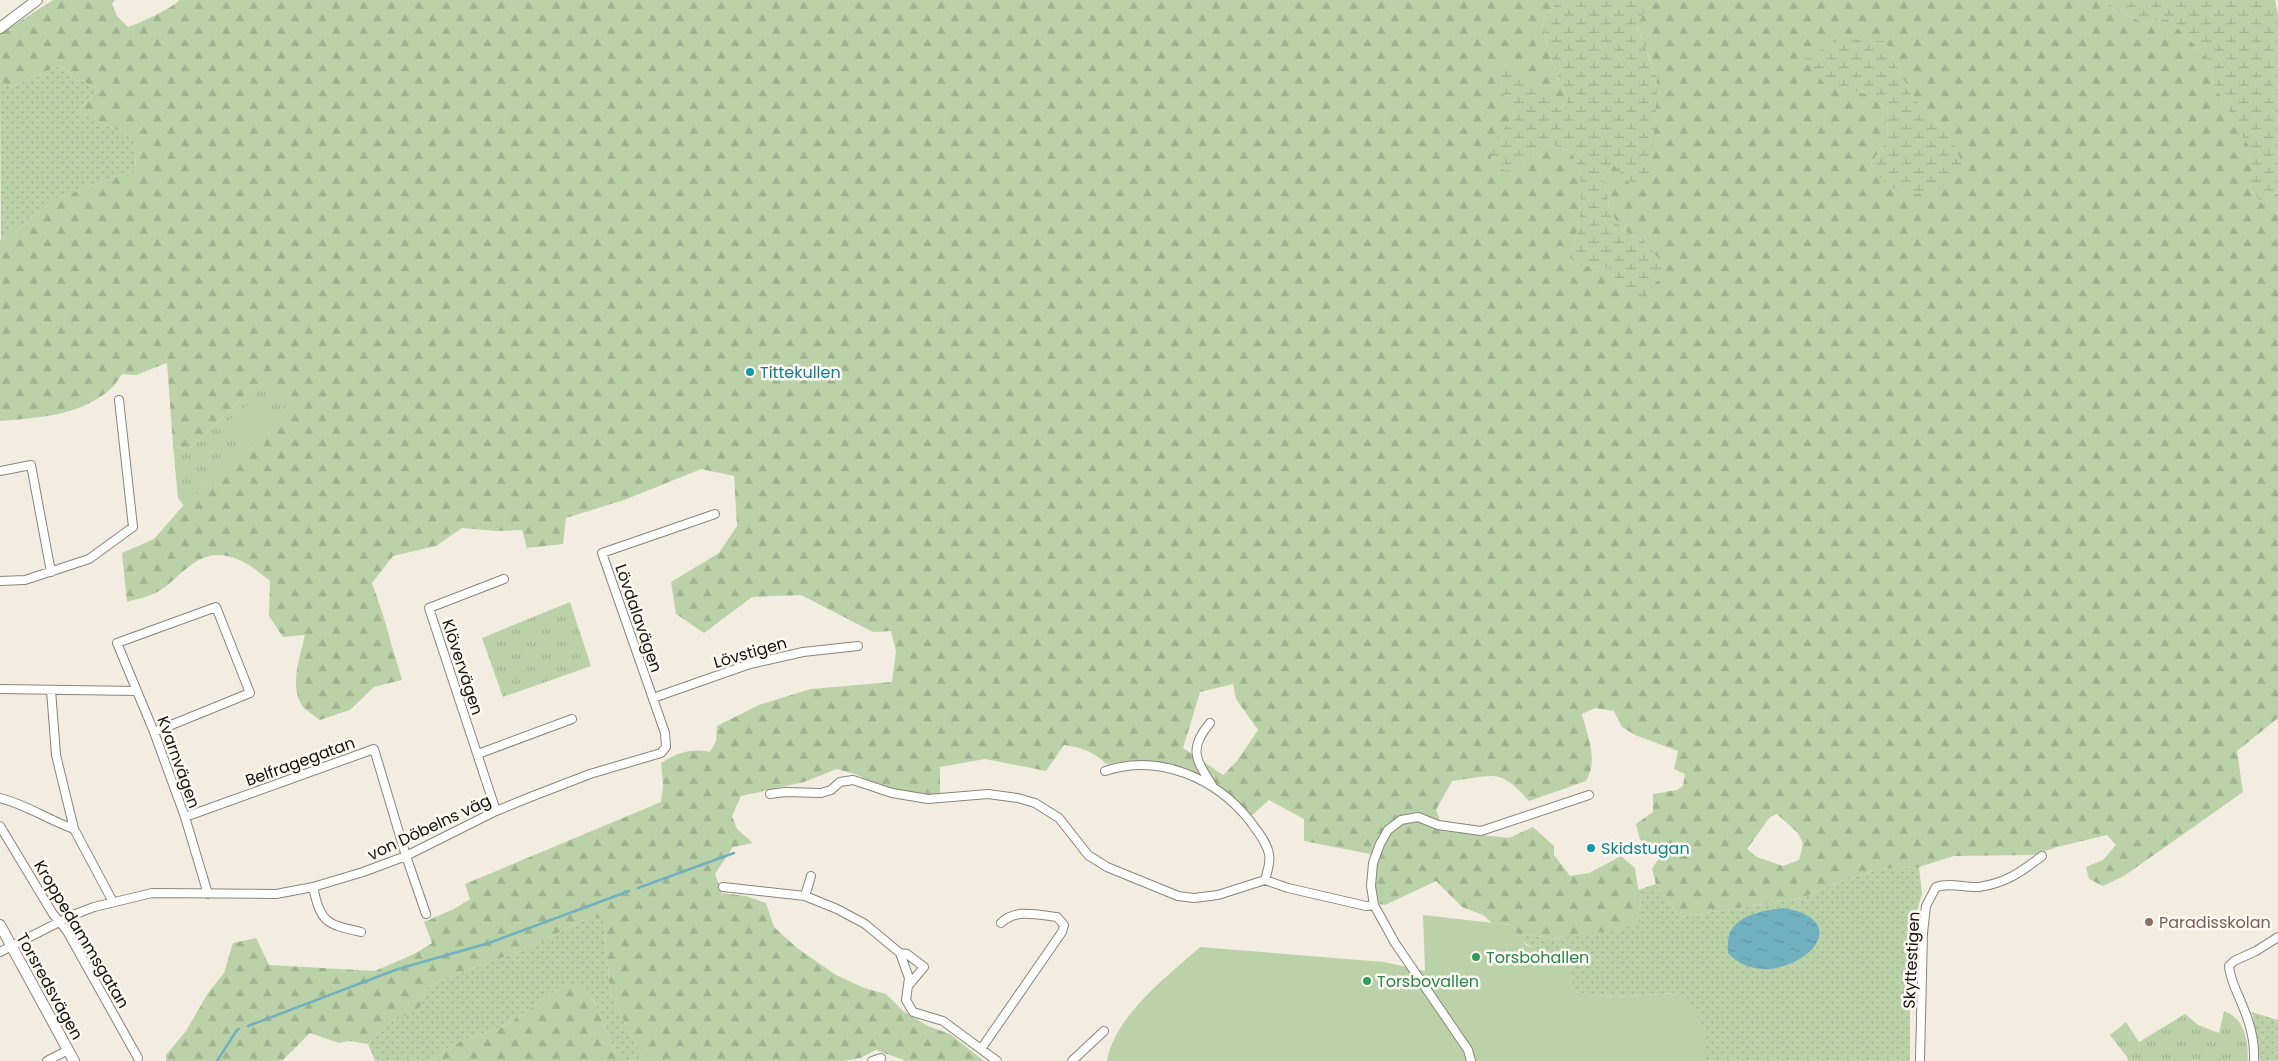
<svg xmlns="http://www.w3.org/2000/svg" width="2278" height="1061" font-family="Poppins,sans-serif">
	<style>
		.grass { fill: url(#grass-dots) }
		.forest { fill: url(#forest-firs); fill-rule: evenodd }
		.wetland { fill: url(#wetland-marsh) }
		.park { fill: url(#park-tufts) }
		.pitch { fill: #bbd2a8 }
		.water { fill: url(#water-ripples) }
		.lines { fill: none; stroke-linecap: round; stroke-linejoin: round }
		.stream { stroke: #71b0be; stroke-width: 2.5 }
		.minor-casing { stroke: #8a847a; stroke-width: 10 }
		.tertiary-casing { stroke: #8a847a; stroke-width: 12 }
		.minor { stroke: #fff; stroke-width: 8 }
		.tertiary { stroke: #fff; stroke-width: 10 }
		.culture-dot { fill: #0f9aa8; stroke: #fefaf3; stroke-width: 2 }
		.education-dot { fill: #8d6e63; stroke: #fefaf3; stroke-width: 2 }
		.leisure-dot { fill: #2e9e5b; stroke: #fefaf3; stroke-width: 2 }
		.labels { text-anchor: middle; stroke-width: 5; stroke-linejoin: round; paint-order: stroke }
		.culture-label { font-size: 16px; fill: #0d838f; stroke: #fefaf3; text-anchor: start }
		.street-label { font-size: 16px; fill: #14120e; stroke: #fefaf3 }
		.education-label { font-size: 16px; fill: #785e54; stroke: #fefaf3; text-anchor: start }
		.leisure-label { font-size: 16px; fill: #27864d; stroke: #fefaf3; text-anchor: start }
	</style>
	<defs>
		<pattern id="grass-dots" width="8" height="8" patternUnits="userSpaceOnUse" patternTransform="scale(1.25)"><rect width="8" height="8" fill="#bbd2a8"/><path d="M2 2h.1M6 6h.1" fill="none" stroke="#a0b38f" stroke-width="1.8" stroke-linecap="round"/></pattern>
		<pattern id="forest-firs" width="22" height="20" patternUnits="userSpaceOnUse" patternTransform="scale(1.25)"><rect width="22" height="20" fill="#bbd2a8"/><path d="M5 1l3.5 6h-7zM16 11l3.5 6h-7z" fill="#a0b38f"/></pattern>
		<pattern id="wetland-marsh" width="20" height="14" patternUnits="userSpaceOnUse" patternTransform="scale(1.25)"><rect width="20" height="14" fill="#bbd2a8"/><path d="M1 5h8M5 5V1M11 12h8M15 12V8" fill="none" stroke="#a0b38f"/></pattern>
		<pattern id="park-tufts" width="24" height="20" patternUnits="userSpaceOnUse" patternTransform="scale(1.25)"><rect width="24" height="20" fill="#bbd2a8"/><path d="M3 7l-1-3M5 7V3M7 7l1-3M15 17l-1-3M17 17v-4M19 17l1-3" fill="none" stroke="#a0b38f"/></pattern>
		<pattern id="water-ripples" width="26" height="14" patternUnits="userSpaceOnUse" patternTransform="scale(1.25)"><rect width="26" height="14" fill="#71b0be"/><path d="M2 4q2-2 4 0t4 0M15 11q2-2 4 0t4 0" fill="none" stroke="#6196a2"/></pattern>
	</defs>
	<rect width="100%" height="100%" fill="#f3ece1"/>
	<path class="grass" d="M59,66L98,90L77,111L134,138L136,169L57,198L1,240L0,81L11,87Z
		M1919,867L1922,894L1915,917L1910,987V1061H1705V1029L1676,993L1614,997L1572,992L1570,958C1548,954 1531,953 1517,934L1560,939L1641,907L1638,890L1656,884L1680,917L1802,898L1836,883L1879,869Z
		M590,917L604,919L610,993L643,1058L638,1061H619L595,1003L579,985H564L505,1026L453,1044L431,1061H375L368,1044L398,1015L419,1007L426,988L444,979L526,949Z
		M2252,1012L2278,1020V1061H2260Z"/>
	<path class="forest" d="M53,0H115L112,4L117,16L128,27C138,24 175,7 179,0H1559L1542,22L1549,54L1568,101L1559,110L1491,73L1515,115L1492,142L1528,163L1548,144L1571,151L1581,174V208L1571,264L1608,268L1624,293L1642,240L1623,230L1611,213L1603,178L1613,164L1657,78L1637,25L1645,11L1659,0H2106L2109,7L2145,23L2169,19L2205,55L2214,85L2254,154L2250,189L2263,204L2278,193V718L2237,751L2243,792L2124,876L2103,886L2089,879L2086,867L2103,860L2116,845L2107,835L2057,847L2033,855L1954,856L1919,867L1879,869L1836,883L1802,898L1680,917L1656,884L1652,869L1658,860L1656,847L1640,840L1636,824L1653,812V794L1677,790L1683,786L1685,774L1674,769L1678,751L1635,735L1622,727L1614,711L1595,708L1582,714C1587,736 1599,760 1586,781L1529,801C1499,767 1494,776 1452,781L1436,810L1444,831L1509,838L1533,827L1554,846V855L1570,876L1589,873L1621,856L1635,868L1641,907L1639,925L1560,939L1517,934L1511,925L1492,923L1483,915L1462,907L1436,881L1385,905L1369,902L1370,854L1304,841V819L1269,800L1249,818L1234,799L1217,785L1168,763L1139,760L1106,764C1094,752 1081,747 1064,745L1046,771L985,759L940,767V795L925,797L894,792L855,774L837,769L804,782L741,796L732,816L737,829L753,843L733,847L715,874L722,893L746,896L766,903L774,927L797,948L836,975L864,988L886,994L903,1011L928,1026L950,1034L984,1061H906L876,1050L860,1058L843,1061H638L643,1058L610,993L604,919L590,917L526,949L444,979L426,988L420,1007L406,1016L398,1015L368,1044L349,1041L339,1043L310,1033L282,1061H166V1055L186,1031L208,993L224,973L233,943L256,938L269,965L375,971L414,954L432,943L424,922L454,909L470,899L465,884L661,802L663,786L661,763C678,753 690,748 710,752L716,741L717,726L759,705L811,689L892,682L896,651L891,631L873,632L801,595L752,597L704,633L676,614L671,582L719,553L737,526L734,476L701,469L627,499L566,518L563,544L527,548L522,530L497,531L462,528L436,546L393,556L372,583L382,612L402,680L374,687L350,710L320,720C315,716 308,712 304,708C288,689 300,657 305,635L283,637L269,616L270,581C250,564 224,545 197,561C181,570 170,587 153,594C145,598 135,599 127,602L122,553L154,539L181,508L270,432L257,385L187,451L173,445L167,363L136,375L122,374C118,380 113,388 107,392C77,416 37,418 0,421V240L57,198L136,169L134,138L77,111L98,90L59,66L11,87L0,81V34ZM1885,41L1910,93L1951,139L1869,166L1887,140L1888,110L1869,95ZM1233,684L1236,699L1258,730L1237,761L1223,775L1183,748L1200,692ZM1777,814L1798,833L1803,844L1799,860L1783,866L1757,857L1747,849L1770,817Z
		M564,985H579L595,1003L619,1061H431L453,1044L505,1026Z"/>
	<path class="wetland" d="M1559,0H1659L1645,11L1637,26L1657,78L1656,116L1649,178L1633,188L1613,164L1603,178L1611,213L1623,230L1642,240L1663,263L1660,279L1643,296L1624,293L1608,268L1571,264L1581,208V174L1571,151L1548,144L1528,163L1505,171L1491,160L1492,142L1515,115L1491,74L1507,63L1559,110L1568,101L1549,54L1542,22Z
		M2106,0H2275L2278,14V193L2263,205L2250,189L2253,154L2214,85L2205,55L2169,19L2145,23L2109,7Z
		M1837,39L1885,41L1910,93L1951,139L1964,166L1940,189L1917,194L1891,188L1869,166L1887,140L1888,110L1869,95L1825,84L1804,60Z"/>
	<path class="park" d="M270,381L280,390L285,412L270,432L184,506L178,498L173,445L187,451L257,385Z
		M570,602L591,666L503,697L482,638Z
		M2224,1011C2245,1019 2248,1040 2248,1061H2128L2127,1057L2110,1035L2126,1022L2139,1042L2185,1014L2198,1025L2219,1033Z"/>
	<path class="pitch" d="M251,402L268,422L241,445L223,425Z
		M1423,915L1511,925L1526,945L1546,953L1570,958L1572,992L1614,997L1676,993L1685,995L1705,1029V1061H1107C1115,1015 1167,977 1200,947L1384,962L1425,971Z"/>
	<path class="water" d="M1784,908C1873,924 1772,1002 1728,953C1728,945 1727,935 1732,929C1743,913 1767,910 1784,908Z"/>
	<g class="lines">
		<path class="stream" d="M638,888L734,853
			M248,1026L398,969L489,943L629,891
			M217,1061L237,1030L239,1029"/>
		<g class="minor-casing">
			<path id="minor" d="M0,471L31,465L51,572
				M0,581L25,580L89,559L133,527L119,400
				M0,689L137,691
				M51,690L56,755L74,829L113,902
				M653,698L750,664L803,652L858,646
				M1210,723C1188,749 1196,760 1212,785
				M154,732L250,693L216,607L117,643L154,732L185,817L208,894
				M478,754L572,719
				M1105,771C1159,753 1216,778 1250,821C1257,831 1267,842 1269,854C1271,862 1267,872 1265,880
				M770,794L785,792L821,793L831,790L840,782L853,780L892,793L928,799L988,794L1018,798L1035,803L1059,818L1088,855L1107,867L1178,896L1194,898L1218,895L1265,880L1288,888L1366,906L1374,905
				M0,798C28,805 48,820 74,829
				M496,811L429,608L504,579
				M185,817L374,749L406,856L426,914
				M0,826L53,914L67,931L138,1058
				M313,887C321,923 326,924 361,932
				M723,887L805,896L837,909L865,924L900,953L909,978L906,1000L913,1012L943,1021L997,1061
				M805,896L811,876
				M0,952L73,915L94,907L152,893L276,894L313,887L363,872L406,856L496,811L533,796L590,774L661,753L666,747L665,733L602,553L715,514
				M900,953L907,954L924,967L908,986
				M981,1049L1062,932L1064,925L1057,917C1038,915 1016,908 1001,923
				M47,1061L68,1050
				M872,1061L881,1058
				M1072,1061L1104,1031
				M1471,1061L1468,1050L1395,943L1374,905L1371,886L1373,863L1380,844L1388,830L1401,820L1418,817L1438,825L1481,831L1589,795
				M1920,1061L1923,933L1926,906L1936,887C1950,882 1964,888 1979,887C2006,883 2021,872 2042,856
				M2254,1061C2255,1043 2250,1023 2243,1007C2238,993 2230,981 2229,966L2234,961L2256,951L2278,937"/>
		</g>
		<g class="tertiary-casing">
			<path id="tertiary" d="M0,28L37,0
				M0,925L74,1061"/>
		</g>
		<use href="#minor" class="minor"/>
		<use href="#tertiary" class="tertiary"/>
	</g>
	<g class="culture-dot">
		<circle cx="750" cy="372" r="5"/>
		<circle cx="1591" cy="848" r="5"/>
	</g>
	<circle class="education-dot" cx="2149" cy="922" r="5"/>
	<g class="leisure-dot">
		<circle cx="1476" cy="957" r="5"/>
		<circle cx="1367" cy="981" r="5"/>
	</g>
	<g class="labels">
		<g class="culture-label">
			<text x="760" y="378">Tittekullen</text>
			<text x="1601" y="854">Skidstugan</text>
		</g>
		<g class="street-label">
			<text transform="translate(639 618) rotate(71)" y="6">Lövdalavägen</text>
			<text transform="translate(750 652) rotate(-16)" y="6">Lövstigen</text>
			<text transform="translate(463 667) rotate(72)" y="6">Klövervägen</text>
			<text transform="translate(300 761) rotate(-20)" y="6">Belfragegatan</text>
			<text transform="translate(179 762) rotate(70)" y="6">Kvarnvägen</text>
			<text transform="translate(429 827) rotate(-25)" y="6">von Döbelns väg</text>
			<text transform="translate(82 934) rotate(59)" y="6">Kroppedammsgatan</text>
			<text transform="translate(1911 960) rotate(-87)" y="6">Skyttestigen</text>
			<text transform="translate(50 986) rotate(61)" y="6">Torsredsvägen</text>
		</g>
		<g class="education-label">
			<text x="2159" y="928">Paradisskolan</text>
		</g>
		<g class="leisure-label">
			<text x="1486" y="963">Torsbohallen</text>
			<text x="1377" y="987">Torsbovallen</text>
		</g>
	</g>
</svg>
